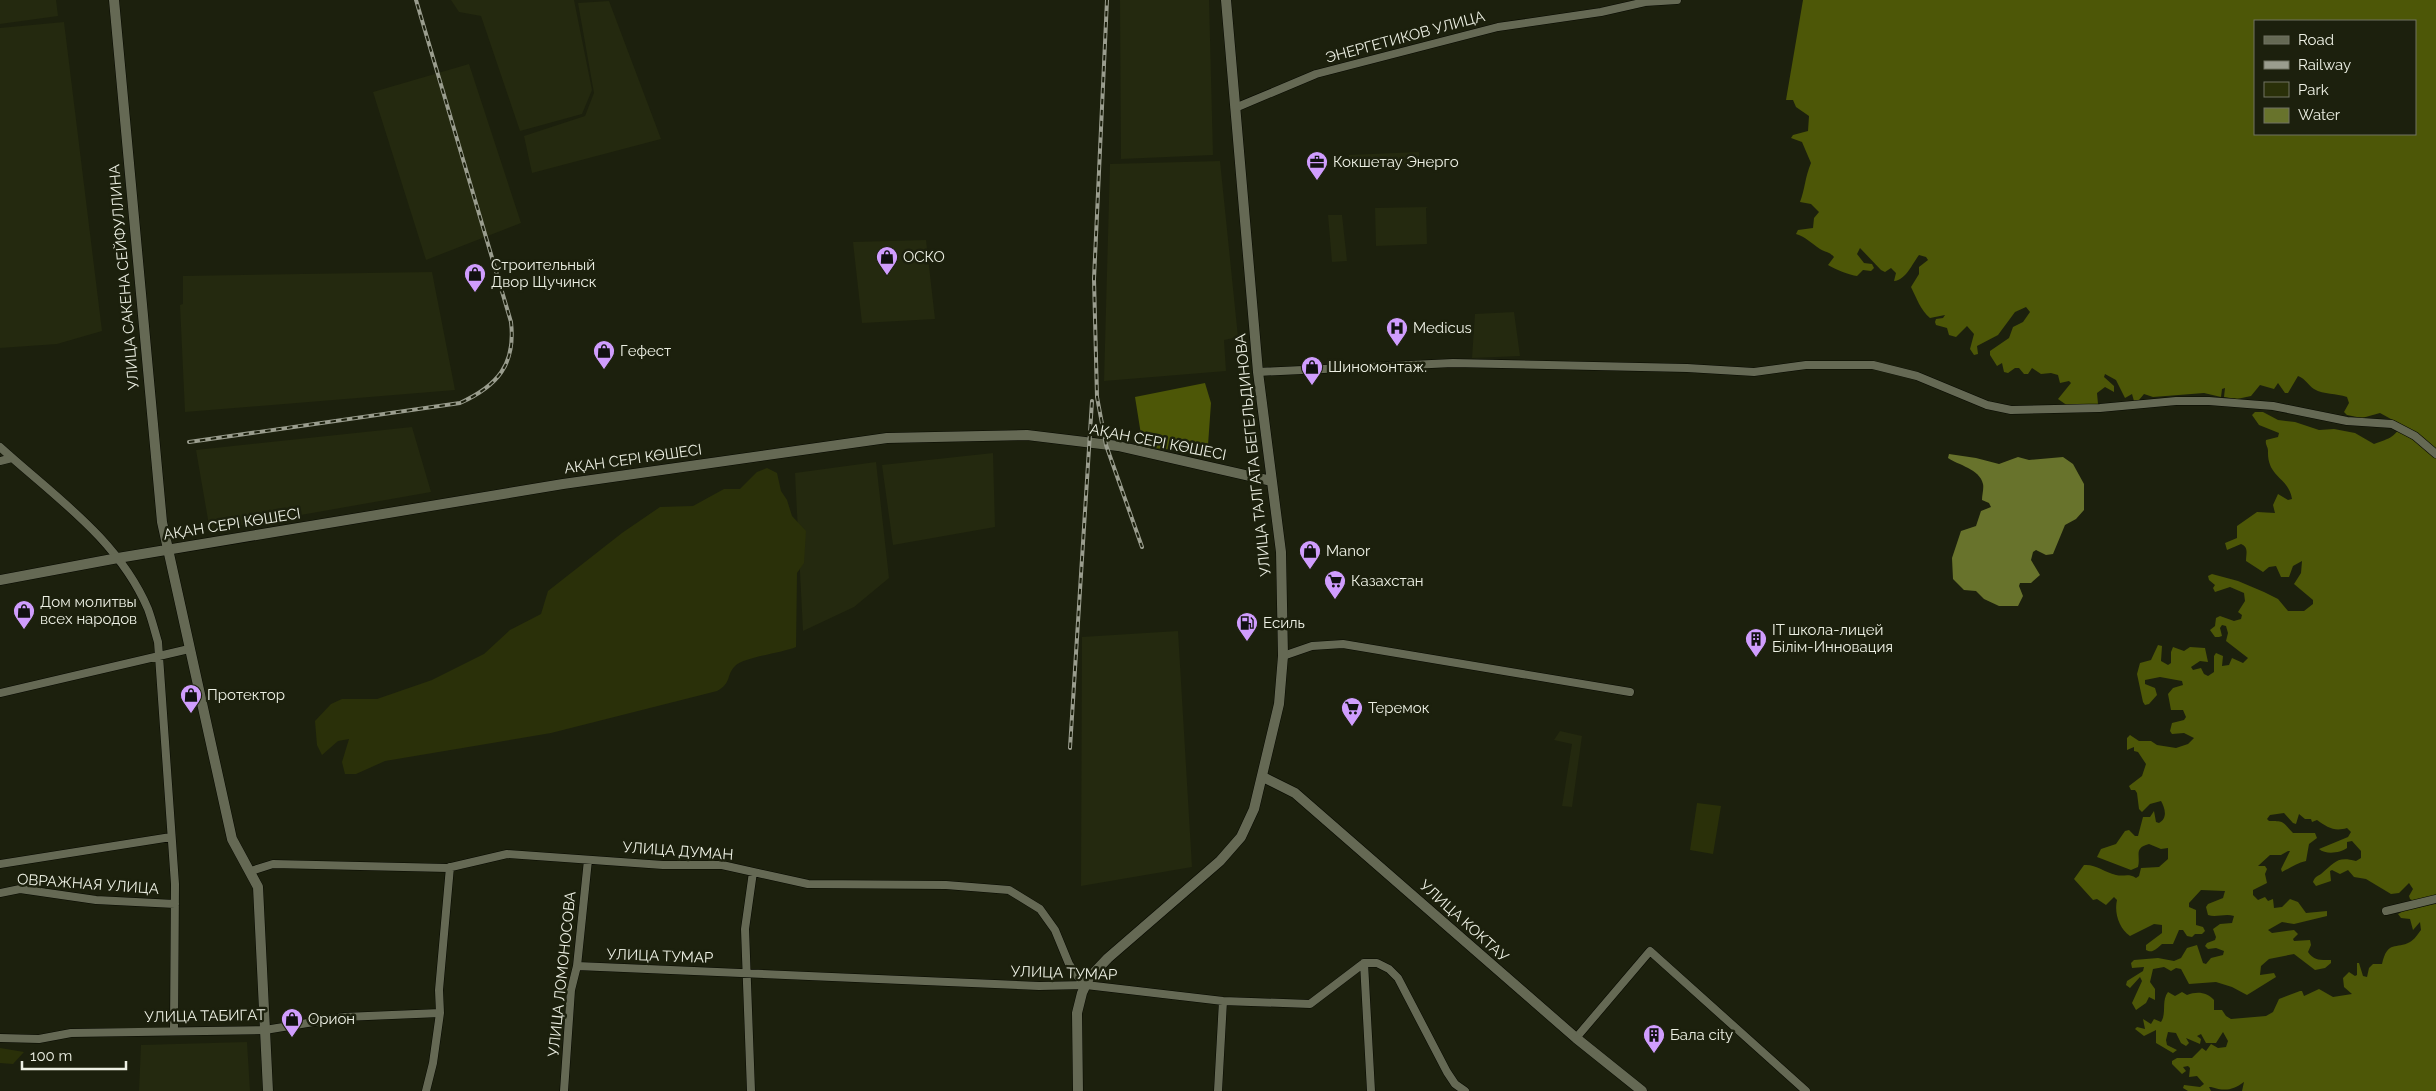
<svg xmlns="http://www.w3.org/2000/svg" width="2436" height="1091" font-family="Raleway,sans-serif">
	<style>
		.built { fill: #24290f }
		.green { fill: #2a3009 }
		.forest { fill: #4d5707; fill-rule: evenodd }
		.water { fill: #68732c }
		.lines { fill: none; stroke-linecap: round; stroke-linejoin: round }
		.minor-casing { stroke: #070900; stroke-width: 9 }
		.tertiary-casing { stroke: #070900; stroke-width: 11 }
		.minor { stroke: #656954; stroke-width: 8 }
		.tertiary { stroke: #656954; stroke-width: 10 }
		.rail-casing { stroke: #9a9d8e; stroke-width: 4 }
		.rail { stroke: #1c200d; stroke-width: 2; stroke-dasharray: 5.5; stroke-linecap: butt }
		.labels { text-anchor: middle; stroke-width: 5; stroke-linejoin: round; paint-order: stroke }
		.street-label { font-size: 15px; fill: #edf0e4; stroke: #1c200d }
		.poi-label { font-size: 15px; fill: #edf0e4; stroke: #1c200d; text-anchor: start }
	</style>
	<rect width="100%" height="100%" fill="#1c200d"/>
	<path class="built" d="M0,0H56L58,16L0,24Z
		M451,0H574L592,90L582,114L520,131L481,16L459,12Z
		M1120,0H1209L1213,155L1121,159Z
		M609,1L661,139L532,173L524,136L585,116L594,93L578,3Z
		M64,22L102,331L57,344L0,348V28Z
		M469,64L521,223L426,260L373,92Z
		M1419,152V163L1349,165V155Z
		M1220,161L1238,337L1224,340L1226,371L1104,381L1110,164Z
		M1428,207L1426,208L1427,244L1376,246L1375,208Z
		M1328,215H1342L1347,261L1332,262Z
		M926,240L935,319L862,323L853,242Z
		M432,272L455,390L185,412L180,305L183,304V276Z
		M1514,312L1520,356L1472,358L1475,314Z
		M412,427L431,492L210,531L196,450Z
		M993,453L995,527L893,545L882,465Z
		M876,462L889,578L854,607L803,631L795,473Z
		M1178,631L1192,867L1081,886L1082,637Z
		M1560,731L1582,736L1572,807L1562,806L1572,744L1554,740Z
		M247,1042L250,1091H139L141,1045Z"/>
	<path class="green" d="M767,468L777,473L781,491L787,500L792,516L806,531L804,563L797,573L796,647C782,653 744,657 735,666C726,675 732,683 717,691L551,733L385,761L356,774H345L342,762L349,739L338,741L322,755L317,745L315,721L331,704L342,699H377L432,680L484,654L510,630L541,614L548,591L622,533L660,507L693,506L724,489H740L757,472Z
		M1697,803L1721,806L1713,854L1690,850Z
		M0,1048L24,1052L13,1064L0,1063Z"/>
	<path class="forest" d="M1803,0H2436V1091H2242L2244,1082C2232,1091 2224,1091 2211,1087H2209L2211,1091H2188L2183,1088L2184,1085L2200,1087L2204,1084L2197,1076L2189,1077L2190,1068L2188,1066L2183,1067L2186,1071L2182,1074L2172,1064V1061L2177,1058H2192L2202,1048L2206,1051L2211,1044L2218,1048L2226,1047L2228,1041L2223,1032L2216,1043H2206L2201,1034L2197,1036L2201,1039L2200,1044L2186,1038L2189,1043L2186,1046L2181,1043L2176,1033L2168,1032L2166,1040L2167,1045L2177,1050L2173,1053L2156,1043V1030L2144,1036L2135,1029L2137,1027L2145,1029L2143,1019L2151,1024L2154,1019L2161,1022C2167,1013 2161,1001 2168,992L2175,996L2182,992L2187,995C2197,991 2207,992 2214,1000V1010H2222L2226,1016L2231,1019L2266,1016L2273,1012L2279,999L2300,991H2302L2304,996L2319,989L2333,997L2352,994L2344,987L2343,978L2349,972L2355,976L2357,975V963H2359L2363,976L2367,977L2369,968L2373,964H2382C2388,939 2396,950 2410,942C2414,940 2418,934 2421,930L2420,922L2413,930L2410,919L2401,918L2398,914L2418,903L2410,899L2409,896L2413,889L2409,883L2399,893L2391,894L2366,879L2354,877L2348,870L2340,874L2332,870L2330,871L2331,881L2316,886L2313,882C2315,877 2316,877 2321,874C2335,863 2336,856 2356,861L2361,858V851L2352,841L2347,842V848C2340,853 2326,855 2319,849L2348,837L2351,832L2347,828C2334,832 2327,827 2317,820L2312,822L2311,819H2305L2299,814L2296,824L2293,823L2284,813L2270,815L2267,819L2269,821C2286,821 2282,822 2293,833H2315L2317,838L2309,844L2306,861C2297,863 2290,868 2282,872L2281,869L2290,851H2288L2281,855H2270L2258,866H2265L2267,869L2265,874L2267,883L2253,890V895L2258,900L2265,897L2268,901L2273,899L2274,908L2282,907L2290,899L2298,902L2306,913L2327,911V916L2294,924L2282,922L2268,930L2272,933L2294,930L2298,934L2293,939L2294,941L2310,940L2311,945L2308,952C2314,961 2321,960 2331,960V963L2325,968L2315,970L2294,954L2269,959L2261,966L2260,975L2274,973L2276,977L2247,995L2232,987L2216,982L2189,984L2181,969L2176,968L2171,971L2164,967L2153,969L2150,982L2155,989V1000L2149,997L2146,1003L2136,1010L2132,1003L2142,981L2140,977L2130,988L2126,985L2127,981L2143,971L2144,967L2132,968L2131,963L2134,960L2158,958L2174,961L2181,958L2187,948L2197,945L2203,963L2206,964L2211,958L2223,955L2224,951L2216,948L2208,949L2205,946L2207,943L2215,940L2216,937L2213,929L2220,924L2232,923L2234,916C2225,913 2216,918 2208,915L2206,907L2208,904L2223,898L2225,891L2201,890L2189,903V907L2196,910V925L2203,927L2205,931L2202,934H2195L2192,937L2187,936L2183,930H2179L2173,944H2162C2157,948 2153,954 2146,950V945L2162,933V925L2154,924L2130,936C2119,928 2114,913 2117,900L2114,897L2106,905L2097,899L2093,900L2074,879L2084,865C2096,864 2104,872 2116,875C2124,877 2128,873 2136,878L2139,876L2141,868L2159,867L2168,859V848L2161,849L2149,844C2133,848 2141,856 2138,867L2131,870L2097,857L2101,849L2116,844L2125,831L2129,830L2135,836H2138L2143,817H2150L2154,811L2156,822L2159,823C2168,818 2165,808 2161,801L2150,804L2142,812L2139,809L2137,793L2135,790H2131L2129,786L2142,776L2146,764L2138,752L2134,751V747L2127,750V738L2130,735L2139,741H2151L2157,745L2176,748L2188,744L2194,738L2184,733L2172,734L2170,731L2172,723L2184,720L2186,717L2183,710H2171L2168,694L2173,688L2183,685L2182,681L2160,677L2145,680V684L2155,688L2157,695L2149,704L2145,705L2143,702L2137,674L2140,663L2151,660L2158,645L2162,646L2161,661L2168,665L2171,663V652L2173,647L2184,651L2190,647L2205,648L2208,662L2200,661L2191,667L2193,670L2201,668L2204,674L2208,676L2214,672V656L2216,653L2223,656L2222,666L2229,665L2232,658L2243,663L2248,658L2226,641L2228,633L2226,626L2222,625L2220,628L2222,636L2219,637H2215L2210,630L2215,626L2216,618L2220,616L2234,621L2241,619L2242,615L2238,612L2245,601L2244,593L2230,587L2215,592L2213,588L2215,585L2209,580L2208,576L2212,574L2238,581L2264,592L2278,599L2288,611H2304L2313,604V600L2294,584L2301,573L2302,561L2293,566L2289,577H2281L2276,566L2269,567L2263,572L2246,561C2246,554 2249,547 2241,544L2227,550L2225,543L2237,538V526L2257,512L2275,513L2273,505L2278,494L2288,500L2292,499C2289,477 2267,478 2268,451C2268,446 2265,445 2266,440L2278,437L2279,433L2259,425L2252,415L2255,412H2263L2278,420L2295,422L2319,430L2334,429L2355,433L2374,444C2385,440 2398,437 2400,424L2380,413L2362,418L2347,415L2344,412L2349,403L2347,397C2336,393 2324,395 2314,389C2308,385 2306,379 2298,376L2288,393H2285L2278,383L2274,389L2260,385L2251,396L2237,399L2224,397L2225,388L2222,389L2221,397L2204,393L2153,397L2144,394L2139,400L2134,401L2132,394L2125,398L2116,380L2105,374L2104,377L2114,386V392L2105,387L2097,393L2098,404L2095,406H2068L2058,399L2071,383L2069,381L2060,383L2058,375L2051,373L2041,374L2032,368L2028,374H2024L2019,368H2015L2008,373L2004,372L2002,363L1997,366L1990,355V351L2009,338L2013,327L2023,322L2030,312L2026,307L2015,312L1998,335L1977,346L1978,354L1974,355L1970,349L1974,334L1967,326L1956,337L1949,335L1947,328L1936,325L1935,322L1936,319L1943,318L1945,315L1930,318C1921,311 1916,297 1911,287L1919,274V267L1928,260L1926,257L1919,255C1912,264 1906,280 1894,281L1896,273L1891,268L1885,272L1881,270L1860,248L1857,254L1864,263L1872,264L1874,268L1871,271L1863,270L1857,276C1850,275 1834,269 1828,265L1834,257C1830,252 1825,252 1820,249C1811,243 1806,237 1796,234L1798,230L1813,228L1814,218L1819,212L1811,204L1800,202C1805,189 1805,177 1811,163L1802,142L1791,138L1793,135L1808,131L1809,116L1796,107L1793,100H1786ZM2255,21H2415V134H2255Z
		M1205,383L1211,403L1208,445L1196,452L1143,447L1135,397Z"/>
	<path class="water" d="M1949,454L1976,458L1999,464L2018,457L2029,460L2063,457L2073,464L2084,484V510L2076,519L2065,525L2053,554L2046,555L2036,550L2033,552L2031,560L2040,575L2031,583H2020L2019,586L2023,596L2018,606H1999L1984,599L1976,591L1964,590L1953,579L1952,558L1961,531L1976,526L1981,511L1991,507L1989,503L1982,500C1982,495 1984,488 1983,484C1980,469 1958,465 1948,458Z"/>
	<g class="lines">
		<g class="minor-casing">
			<path id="minor" d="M1235,108L1316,74L1498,27L1601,12L1645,2L1677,0
				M1258,372L1453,363L1687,368L1754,372L1806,365H1873L1917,376L1987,405L2011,410L2100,408L2176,401H2209L2273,406L2347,421L2392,424L2415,436L2436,454
				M0,447C55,497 118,539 148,609C152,620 155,632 158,642L175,884L174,1030
				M0,461L12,458
				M1283,656L1312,646L1343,644L1630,692
				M0,693L189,649
				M0,864L171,837
				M251,871L273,864L447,868L507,854L663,865H722L808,884L946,885L1009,890L1040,909L1055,930L1069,964L1078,977L1086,985
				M0,893L20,889L96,900L175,904
				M2386,911L2436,899
				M1364,963L1371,1091
				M577,966L1039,986L1086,985L1223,1001L1310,1004L1364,963H1377L1389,969L1398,978L1447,1072L1455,1084L1465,1091
				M0,1038L39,1039L71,1033L265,1030L344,1017L440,1013
				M1576,1038L1650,951L1806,1091
				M426,1091L433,1063L440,1013L439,990L450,867
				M564,1091L571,990L577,966L588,860
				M751,1091L745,929L753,872
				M1218,1091L1223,1001"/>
		</g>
		<g class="tertiary-casing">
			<path id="tertiary" d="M114,0L162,522L232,839L258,887L268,1091
				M0,580L118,558L563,484L887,438L1027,435L1118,446L1271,481
				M1263,777L1295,793L1576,1038L1642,1091
				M1078,1091L1077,1013L1082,993L1089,978L1108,958L1220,861L1241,837L1254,809L1279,704L1283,656L1281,552L1258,372L1226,0"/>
		</g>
		<use href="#minor" class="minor"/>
		<use href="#tertiary" class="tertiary"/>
		<g class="rail-casing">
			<path id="rail" d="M1107,0L1094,279L1097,397L1106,445L1142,547
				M189,442L460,403C497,386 516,365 511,322L416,0
				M1070,748L1092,401"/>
		</g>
		<use href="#rail" class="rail"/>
	</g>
	<defs>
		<g id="office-pin" transform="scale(1.125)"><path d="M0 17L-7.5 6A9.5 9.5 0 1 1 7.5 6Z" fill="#d09dfe" stroke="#1c200d"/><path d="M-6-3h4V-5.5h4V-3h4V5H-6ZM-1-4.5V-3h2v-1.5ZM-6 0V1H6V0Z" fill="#111"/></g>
		<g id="shop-pin" transform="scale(1.125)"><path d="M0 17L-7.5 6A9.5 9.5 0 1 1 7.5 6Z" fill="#d09dfe" stroke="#1c200d"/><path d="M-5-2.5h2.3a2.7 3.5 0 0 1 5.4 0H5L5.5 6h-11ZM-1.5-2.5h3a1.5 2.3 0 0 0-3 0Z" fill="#111"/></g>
		<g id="hospital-pin" transform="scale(1.125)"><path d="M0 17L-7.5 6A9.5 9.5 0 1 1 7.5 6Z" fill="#d09dfe" stroke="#1c200d"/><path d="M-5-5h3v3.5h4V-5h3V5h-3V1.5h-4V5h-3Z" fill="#111"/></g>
		<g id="supermarket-pin" transform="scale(1.125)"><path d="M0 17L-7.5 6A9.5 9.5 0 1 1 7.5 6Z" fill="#d09dfe" stroke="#1c200d"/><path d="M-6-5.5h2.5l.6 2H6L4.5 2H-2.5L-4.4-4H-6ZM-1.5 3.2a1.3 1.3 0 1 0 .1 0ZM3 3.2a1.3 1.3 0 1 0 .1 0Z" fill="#111"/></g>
		<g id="fuel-pin" transform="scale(1.125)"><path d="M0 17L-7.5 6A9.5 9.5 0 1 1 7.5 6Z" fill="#d09dfe" stroke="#1c200d"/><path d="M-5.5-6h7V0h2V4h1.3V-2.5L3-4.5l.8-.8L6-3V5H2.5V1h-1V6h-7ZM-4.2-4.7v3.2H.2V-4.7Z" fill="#111"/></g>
		<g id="building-pin" transform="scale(1.125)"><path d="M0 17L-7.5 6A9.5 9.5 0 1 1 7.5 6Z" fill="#d09dfe" stroke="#1c200d"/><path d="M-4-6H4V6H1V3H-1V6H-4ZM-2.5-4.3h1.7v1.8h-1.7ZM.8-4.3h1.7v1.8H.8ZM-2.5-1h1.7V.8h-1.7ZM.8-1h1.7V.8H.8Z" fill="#111"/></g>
	</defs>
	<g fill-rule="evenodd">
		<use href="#office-pin" x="1317" y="162"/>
		<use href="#shop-pin" x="887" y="257"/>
		<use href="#shop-pin" x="475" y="274"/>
		<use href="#hospital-pin" x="1397" y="328"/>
		<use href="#shop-pin" x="604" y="351"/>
		<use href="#shop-pin" x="1312" y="367"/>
		<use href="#shop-pin" x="1310" y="551"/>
		<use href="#supermarket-pin" x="1335" y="581"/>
		<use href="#shop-pin" x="24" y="611"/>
		<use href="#fuel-pin" x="1247" y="623"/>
		<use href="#building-pin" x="1756" y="639"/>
		<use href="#shop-pin" x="191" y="695"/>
		<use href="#supermarket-pin" x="1352" y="708"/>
		<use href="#shop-pin" x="292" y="1019"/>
		<use href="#building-pin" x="1654" y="1035"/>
	</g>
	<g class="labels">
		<g class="street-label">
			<text transform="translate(1405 37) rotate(-15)" y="5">ЭНЕРГЕТИКОВ УЛИЦА</text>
			<text transform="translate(124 277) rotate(-95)" y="5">УЛИЦА САКЕНА СЕЙФУЛЛИНА</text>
			<text transform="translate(1158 442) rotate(11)" y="5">АҚАН СЕРІ КӨШЕСІ</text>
			<text transform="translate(1253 455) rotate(-96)" y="5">УЛИЦА ТАЛГАТА БЕГЕЛЬДИНОВА</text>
			<text transform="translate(633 459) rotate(-8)" y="5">АҚАН СЕРІ КӨШЕСІ</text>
			<text transform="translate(232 524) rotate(-9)" y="5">АҚАН СЕРІ КӨШЕСІ</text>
			<text transform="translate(678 851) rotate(4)" y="5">УЛИЦА ДУМАН</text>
			<text transform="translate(88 884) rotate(4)" y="5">ОВРАЖНАЯ УЛИЦА</text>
			<text transform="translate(1464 921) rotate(42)" y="5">УЛИЦА КОКТАУ</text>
			<text transform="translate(660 956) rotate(2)" y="5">УЛИЦА ТУМАР</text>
			<text transform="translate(1064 973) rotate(2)" y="5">УЛИЦА ТУМАР</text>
			<text transform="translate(562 974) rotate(-84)" y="5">УЛИЦА ЛОМОНОСОВА</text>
			<text transform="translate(205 1016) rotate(-1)" y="5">УЛИЦА ТАБИГАТ</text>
		</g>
		<g class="poi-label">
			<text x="1333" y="167">Кокшетау Энерго</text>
			<text x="903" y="262">ОСКО</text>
			<text x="491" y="270">Строительный<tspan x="491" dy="17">Двор Щучинск</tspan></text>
			<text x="1413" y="333">Medicus</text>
			<text x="620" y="356">Гефест</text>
			<text x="1328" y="372">Шиномонтаж.</text>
			<text x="1326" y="556">Manor</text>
			<text x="1351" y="586">Казахстан</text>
			<text x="40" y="607">Дом молитвы<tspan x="40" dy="17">всех народов</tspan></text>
			<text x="1263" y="628">Есиль</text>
			<text x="1772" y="635">IT школа-лицей<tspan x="1772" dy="17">Білім-Инновация</tspan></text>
			<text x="207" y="700">Протектор</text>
			<text x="1368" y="713">Теремок</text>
			<text x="308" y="1024">Орион</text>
			<text x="1670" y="1040">Бала city</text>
		</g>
	</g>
	<rect x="2254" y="20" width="162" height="115" fill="#1c200d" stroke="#707363"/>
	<rect x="2264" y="36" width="25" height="8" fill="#656954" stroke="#707363"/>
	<text x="2298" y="45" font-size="15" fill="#edf0e4">Road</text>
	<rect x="2264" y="61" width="25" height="8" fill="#9a9d8e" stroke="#707363"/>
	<text x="2298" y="70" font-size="15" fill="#edf0e4">Railway</text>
	<rect x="2264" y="82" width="25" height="15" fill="#2a3009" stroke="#707363"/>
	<text x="2298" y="95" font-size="15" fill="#edf0e4">Park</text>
	<rect x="2264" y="108" width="25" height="15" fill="#68732c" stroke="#707363"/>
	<text x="2298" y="120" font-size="15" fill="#edf0e4">Water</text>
	<path d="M22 1061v8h104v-8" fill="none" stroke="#edf0e4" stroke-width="2.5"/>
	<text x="30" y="1061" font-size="15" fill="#edf0e4" stroke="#1c200d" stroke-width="4" paint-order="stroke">100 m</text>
</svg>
